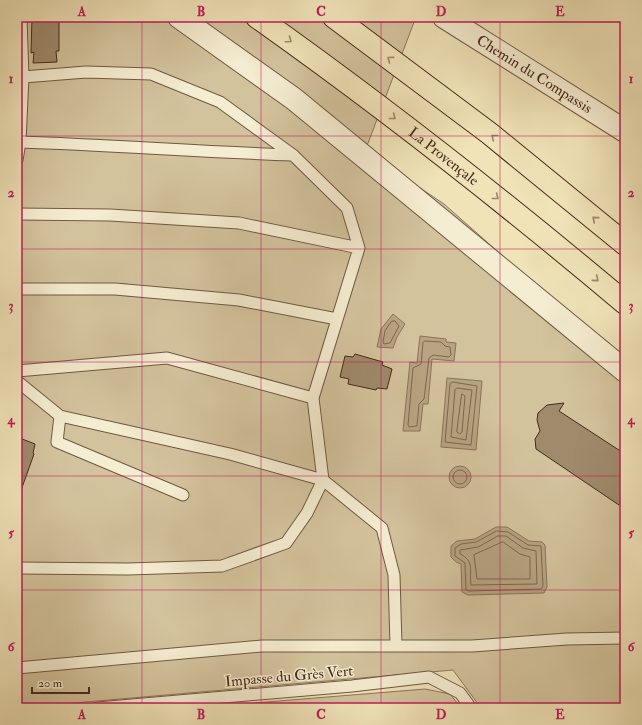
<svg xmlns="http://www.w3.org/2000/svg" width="642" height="725" font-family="'IM FELL Double Pica',serif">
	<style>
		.green { fill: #d3c39d; stroke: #8d765c }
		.water { fill: #b7a482; stroke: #8a7358 }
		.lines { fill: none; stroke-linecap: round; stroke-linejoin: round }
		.shore { stroke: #7f664e; stroke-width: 1 }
		.building { fill: #9f8a6c; stroke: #47291a }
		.lane-casing { stroke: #715842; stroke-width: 13 }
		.street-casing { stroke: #715842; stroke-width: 24 }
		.highway-casing { stroke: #47291a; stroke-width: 24 }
		.lane { stroke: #f5edd1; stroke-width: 11 }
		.street { stroke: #f5edd1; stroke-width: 22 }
		.highway { stroke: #f0e3b8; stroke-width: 22 }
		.oneway { stroke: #9c8669 }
		.grid { fill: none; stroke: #c2185b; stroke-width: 1; stroke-opacity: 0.55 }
		.labels { text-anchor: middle; stroke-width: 3; stroke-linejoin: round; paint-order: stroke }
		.street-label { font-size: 15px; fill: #47291a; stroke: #f5edd1 }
		.neatline { fill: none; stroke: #c2185b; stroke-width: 1.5 }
		.grid-label { font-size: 13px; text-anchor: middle; font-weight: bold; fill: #c2185b }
	</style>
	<rect width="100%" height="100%" fill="#f0e3b8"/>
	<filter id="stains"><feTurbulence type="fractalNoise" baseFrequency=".005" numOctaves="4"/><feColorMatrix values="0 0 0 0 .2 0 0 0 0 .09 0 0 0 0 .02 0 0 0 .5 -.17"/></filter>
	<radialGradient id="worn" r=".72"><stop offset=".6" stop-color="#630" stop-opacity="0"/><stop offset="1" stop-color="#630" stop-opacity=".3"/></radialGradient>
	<path class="green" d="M17,17H416L365,151L444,204L625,364V708H481L453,670L17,708Z
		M425,689L450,694L461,708H193Z"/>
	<path class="water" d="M393,314L405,324L397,337L393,348L377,347L381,329Z
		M420,336L446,339V342L456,343L454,361L432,359L428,404H423L420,431H403L410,362L417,363Z
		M447,378L482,381L476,450L441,447Z
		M449 477a11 11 0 1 1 22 0a11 11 0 1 1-22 0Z
		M496,527H507L529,541L542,542L545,545L547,587L544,593L468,595L462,592L461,564L456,562L451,557V546L457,541L475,539Z"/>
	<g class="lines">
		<path class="shore" d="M392,321H395L399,326L390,343L384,344L383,342L385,331Z
			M425,341L441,342L445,346L450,347L451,355L449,357L433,355L429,358L424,399L419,404L417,426L409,427L408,425L413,368L421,364L423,343Z
			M453,382L477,386L471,445L445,442L450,384Z
			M457,388L472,390L466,440L451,437L455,390Z
			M462,394L465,396L462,432L460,434L457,432Z
			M453 477a7 7 0 1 1 14 0a7 7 0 1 1-14 0Z
			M497,531L508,532L528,545L541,546L543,586L541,589L469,591L466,590L465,563L455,556V548L461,544L476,542Z
			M498,536H506L523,548L536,551L537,584L471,585C469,571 475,561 460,554V550L478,547Z
			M503,542L520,554L530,557V579H477L474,555Z"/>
	</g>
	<path class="building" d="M32,17H59V51H56L57,62L33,63L34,52L31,53Z
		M355,354L383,362L382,365L392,369L387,389L377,388L376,390L348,384L349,379L340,377L345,356L353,357Z
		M564,403L559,411L625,454V491L619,505L536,449L535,439L540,431L537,420L538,413L547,405Z
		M17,437L35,444L33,453L34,454L19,496L17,495Z"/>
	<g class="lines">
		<g class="lane-casing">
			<path id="lane" d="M21,17L23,77L86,72L151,74L220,102L293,155L347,208L359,248
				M17,76L23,77L20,142H17
				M17,160L20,142C111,145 202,152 293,155
				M17,214L110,215L239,223L359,248L313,398L323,480L307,513L286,543L222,566L128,569L17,568
				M17,289H115L239,300L337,319
				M17,371L167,358L313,398
				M17,381L60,416L230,454L323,480L382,528L394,575L396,646H472L567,639L625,638
				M60,416L57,442L183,495
				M17,668L262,646H396
				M97,708L352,686L429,677L460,693L471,708"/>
		</g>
		<g class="street-casing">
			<g id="street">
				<path d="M179,17L294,99L625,371"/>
				<path id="s1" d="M444,17L625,131"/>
			</g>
		</g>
		<g class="highway-casing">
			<g id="highway">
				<path id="s2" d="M257,17C384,107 506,203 625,303"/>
				<path d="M334,17L489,133L625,244"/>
			</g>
		</g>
		<use href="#lane" class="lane"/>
		<use href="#street" class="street"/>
		<use href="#highway" class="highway"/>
	</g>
	<defs><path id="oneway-chevron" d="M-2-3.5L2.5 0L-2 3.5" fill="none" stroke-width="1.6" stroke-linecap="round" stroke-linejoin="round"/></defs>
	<g class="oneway">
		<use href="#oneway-chevron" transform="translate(289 40) rotate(35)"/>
		<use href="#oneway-chevron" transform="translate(390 59) rotate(-143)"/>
		<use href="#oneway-chevron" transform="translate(393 117) rotate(38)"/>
		<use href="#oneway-chevron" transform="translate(494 137) rotate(-141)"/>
		<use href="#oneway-chevron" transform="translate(496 197) rotate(38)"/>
		<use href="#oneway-chevron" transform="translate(595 219) rotate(-140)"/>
		<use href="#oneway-chevron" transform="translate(596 279) rotate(40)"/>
	</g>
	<path class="grid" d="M142,17V708M261,17V708M381,17V708M500,17V708M17,136H625M17,249H625M17,362H625M17,476H625M17,590H625"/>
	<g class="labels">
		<g class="street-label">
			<text dy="5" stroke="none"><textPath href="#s1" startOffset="107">Chemin du Compassis</textPath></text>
			<text dy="5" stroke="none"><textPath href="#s2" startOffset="233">La Provençale</textPath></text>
			<text transform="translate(289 676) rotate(-5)" y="5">Impasse du Grès Vert</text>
		</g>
	</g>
	<rect width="642" height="725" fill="none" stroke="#f0e3b8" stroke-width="44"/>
	<path d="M32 687v6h57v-6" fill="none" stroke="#47291a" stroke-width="2"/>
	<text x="38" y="687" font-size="12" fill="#47291a" stroke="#f5edd1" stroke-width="3" paint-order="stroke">20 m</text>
	<rect x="22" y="22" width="598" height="681" class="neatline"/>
	<g class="grid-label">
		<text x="82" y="16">A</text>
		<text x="201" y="16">B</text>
		<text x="321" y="16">C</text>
		<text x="441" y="16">D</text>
		<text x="560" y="16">E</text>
		<text x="11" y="83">1</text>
		<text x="631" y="83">1</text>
		<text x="11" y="197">2</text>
		<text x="631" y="197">2</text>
		<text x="11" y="310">3</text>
		<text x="631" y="310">3</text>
		<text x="11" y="424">4</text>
		<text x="631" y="424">4</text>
		<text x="11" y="537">5</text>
		<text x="631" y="537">5</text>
		<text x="11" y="651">6</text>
		<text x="631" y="651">6</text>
		<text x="82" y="719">A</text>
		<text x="201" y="719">B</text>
		<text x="321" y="719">C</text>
		<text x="441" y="719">D</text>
		<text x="560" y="719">E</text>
	</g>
	<rect width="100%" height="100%" filter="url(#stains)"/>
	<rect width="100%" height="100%" fill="url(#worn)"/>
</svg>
